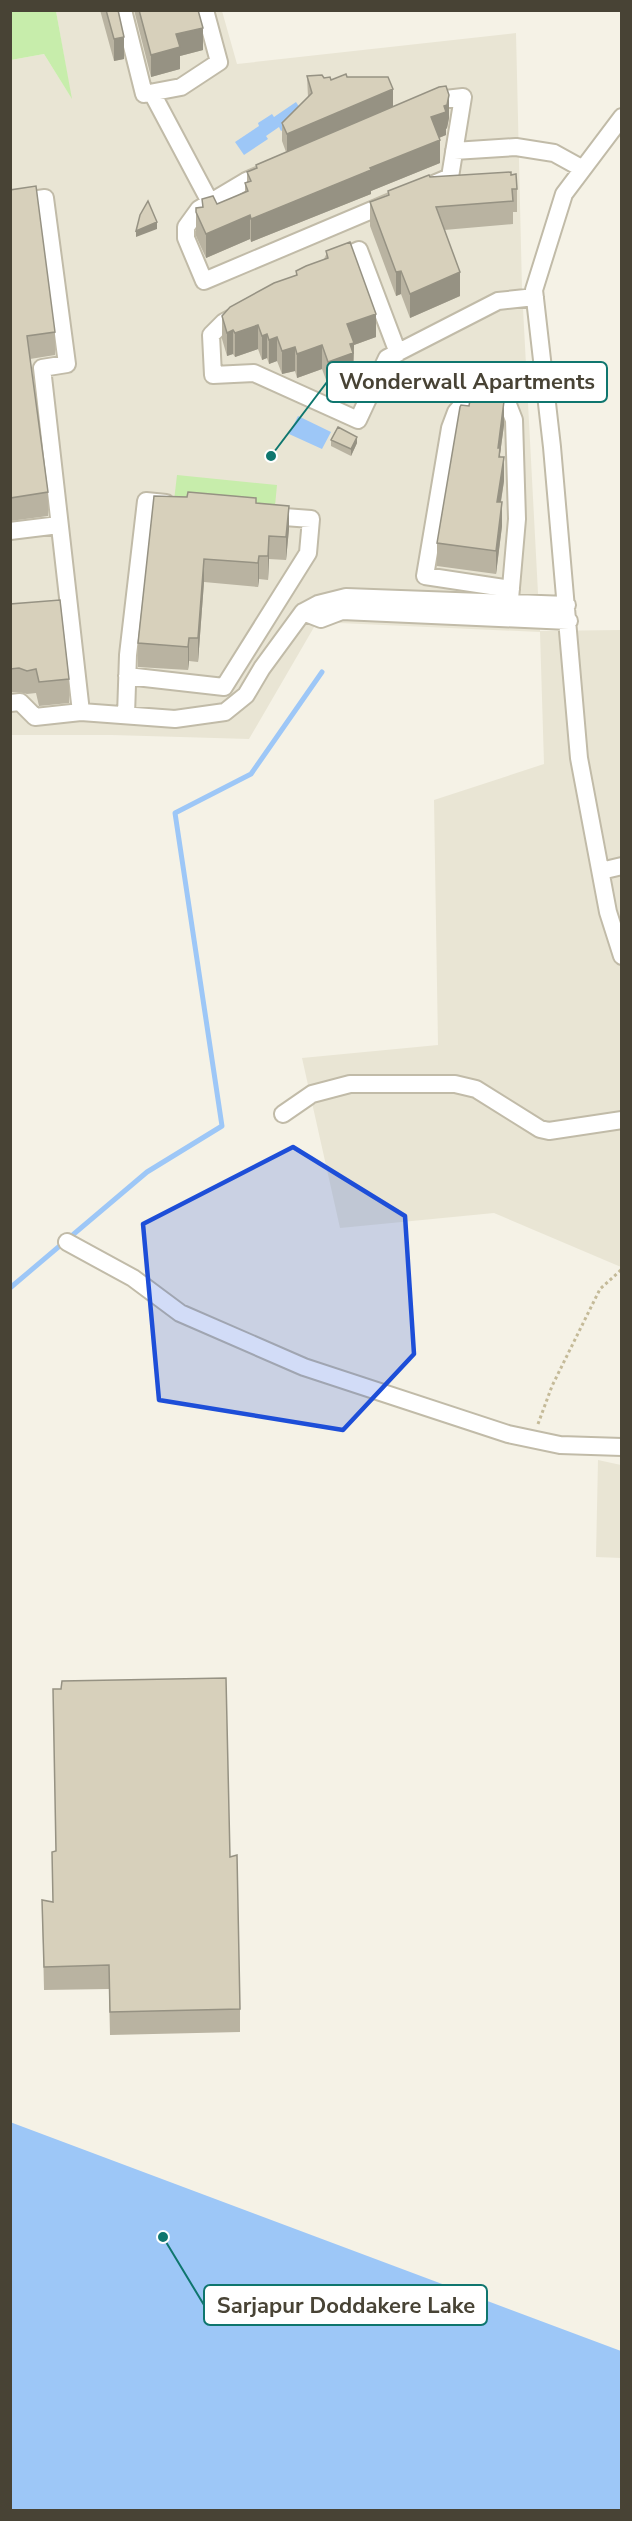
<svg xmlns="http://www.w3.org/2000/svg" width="632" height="2521" font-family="'Nunito Sans',sans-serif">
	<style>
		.residential { fill: #e9e5d4 }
		.green { fill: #c7edab }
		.water { fill: #9dc7f7 }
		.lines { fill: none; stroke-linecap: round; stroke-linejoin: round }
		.stream { stroke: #9dc7f7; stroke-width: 5 }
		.street-casing { stroke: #c1bba8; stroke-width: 20 }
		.path { stroke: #c4ba98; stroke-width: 3; stroke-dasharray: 3 3; stroke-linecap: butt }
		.street { stroke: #fff; stroke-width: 16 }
		.wall { fill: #b9b3a1 }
		.shaded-wall { fill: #969283 }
		.building { fill: #d7d0bb; stroke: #969283; stroke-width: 1.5 }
		.marked { fill: #1d4ed8; fill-opacity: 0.2; stroke: #1d4ed8; stroke-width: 4.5; stroke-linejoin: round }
		.leader { fill: none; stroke: #0f766e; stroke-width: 2 }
		.callout-dot { fill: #0f766e; stroke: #fff; stroke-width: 2 }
		.callout { fill: #fff; stroke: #0f766e; stroke-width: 2 }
		.callout-label { font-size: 22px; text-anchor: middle; font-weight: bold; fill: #484335 }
	</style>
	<rect width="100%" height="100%" fill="#f5f2e6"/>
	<path class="residential" d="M56,11H222L237,64L516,33L522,289L540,631L621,630V1267L494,1213L340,1228L302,1058L438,1045L434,800L544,764L540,632L317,622L249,739L112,735H11V60L44,54L71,97Z
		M598,1460L621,1465V1558L596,1557Z"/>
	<path class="green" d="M11,10L56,11L72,99L44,54L11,60Z
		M177,475L277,485L273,527L172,518Z"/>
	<path class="water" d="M296,102L305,116L281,131L279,127L266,136L268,139L244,155L235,142L259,126L258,123L272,114L274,117Z
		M298,416L331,432L322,449L289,434Z
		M10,2122L621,2351V2510H11Z"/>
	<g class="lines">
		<path class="stream" d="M10,1288L147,1172L222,1126L175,813L251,774L322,672"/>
		<g class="street-casing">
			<path id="street" d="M123,10L144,94L181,87L219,62L205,10
				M152,93L210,202
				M463,97L450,177L204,281L186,238V227L199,209L246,181L436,100Z
				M622,117L564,194L534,290L552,447L579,758L608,912L622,956
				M454,151L516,147L554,153L583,169
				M10,203L45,198L67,364L42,368L81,712
				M334,261L359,250L398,353
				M241,313L224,322L211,335L213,375L254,373L358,420L387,358L498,301L535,297
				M470,396L456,412L450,428L425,576L511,589
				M507,402L514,420L517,519L510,599
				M10,531L59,525
				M567,605L346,597L318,604L303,612L321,619L342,611L569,621
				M127,676L224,687L308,553L311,519L284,517
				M10,703L20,702L35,717L81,712L175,719L225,712L246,695L262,668L303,612
				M126,715L128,655L146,501L166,503
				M601,871L622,866
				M283,1114L312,1094L350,1084H455L476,1089L540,1129L549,1131L622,1120
				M67,1242L133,1278L180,1313L304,1367L508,1434L560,1445L622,1447"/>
		</g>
		<path class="path" d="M538,1424L552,1386L600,1289L622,1269"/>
		<use href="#street" class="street"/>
	</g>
	<path class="wall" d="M100,10H118L124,59L114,61Z
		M134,10H198L203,50L180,56V69L151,77Z
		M307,76L331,80L347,77L393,106L449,118L447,128L446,129V135L439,138L440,163L371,191V194L251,242L250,239L206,258L196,236V208L202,207V199L217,204L245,193V183L247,182V172L256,168V165L286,152L282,141V123L308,97Z
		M511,175L517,189V212H513V224L444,230L460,296L410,318L401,294L396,296L370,226V202L388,195V191L430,177Z
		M10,190L55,332V355L30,359L48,492V516L10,521Z
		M326,251L376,337L354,345L353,376L328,385L322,369L297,378L295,371L282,374L277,361L269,364L267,358L262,360L258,349L235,357L233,354L227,356L222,339V316L296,275V271L326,259Z
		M500,401L504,425L500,454L504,481L501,502L502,526L496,574L437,566V543L469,406Z
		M331,440L357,443L351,456L331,446Z
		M154,496L256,503L289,529L286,560L269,559L268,580L259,579L258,587L204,582L198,662L189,661L188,670L138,667V643Z
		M10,604L69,679V703L39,706L36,693L27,694L19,692H10Z
		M52,1852L230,1857L240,2009V2032L110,2035L109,1989L44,1990L42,1900L53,1902Z"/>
	<path class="shaded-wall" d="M203,28V50L180,56V69L151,77V55L176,34Z
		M124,37V59L114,61V39Z
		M393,89V107L287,152V134Z
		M449,95V118L447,128L446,129V135L431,141V117L444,106Z
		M440,140V163L371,191V194L251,242V219L370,168Z
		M250,215V239L206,258V234Z
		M157,222V229L136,237V231Z
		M401,271V294L396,296V272Z
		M460,272V296L410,318V294Z
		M376,314V337L354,345L353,376L328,385V362L347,324Z
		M258,325V349L235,357V333Z
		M233,330V354L227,356V333Z
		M267,334V358L262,360V336Z
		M277,337V361L269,364V340Z
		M322,345V369L297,378V354Z
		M295,347V371L282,374V351Z
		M504,401V425L500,454V471L498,448Z
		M357,437V443L351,456V449Z
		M504,457V481L497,525V502Z
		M502,502V526L496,574V551Z
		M289,506V529L286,560V537Z
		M269,536V559L268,580V556Z
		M259,556V579L258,587V563Z
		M204,559V582L198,662V638Z
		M189,638V661L188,670V647Z"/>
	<path class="building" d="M106,10H118L124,37L114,39Z
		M139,10H198L203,28L176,34L180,47L151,55Z
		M346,74L347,77H388L393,89L287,134L282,123L312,93L307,76L322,75L324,78L330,77L331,80Z
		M446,86L449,95L447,105L444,106L446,112L431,117L440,140L370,168L371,170L251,219L250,215L206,234L196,212V208L203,207L202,199L213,196L217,204L248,191L245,183L251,181L247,172L257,168L256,165L439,87Z
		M511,172V175L516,174L517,189H512L513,201L436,207L460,272L410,294L401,271L396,272L370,202L389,195L388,191L429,175L430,177Z
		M36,186L55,332L27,336L48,492L10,498V190Z
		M148,201L157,222L136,231L140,215Z
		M350,242L376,314L347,324L354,343L350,344L353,353L328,362L322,345L297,354L295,347L282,351L277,337L269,340L267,334L262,336L258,325L235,333L233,330L227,333L222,316L230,307L274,283L297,275L296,271L306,266L328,258L326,251Z
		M479,380L497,383L500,389L498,400L504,401L498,448H500L499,457H504L497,502H502L496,551L437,543L460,407L461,405L469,406L472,389L478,390Z
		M338,427L357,437L351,449L331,440Z
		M188,492L256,498V503L289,506L286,537L269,536L268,556H259L258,563L204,559L198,638H189L188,647L138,643L154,496L187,497Z
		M60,600L69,679L39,682L36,669L27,671L19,668L10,669V604Z
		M226,1678L230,1857L237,1855L240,2009L110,2012L109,1965L44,1967L42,1900L53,1902L52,1852L56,1851L53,1689H61L62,1681Z"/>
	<path class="marked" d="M293,1147L405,1216L414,1354L343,1430L159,1400L143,1224Z"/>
	<path class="leader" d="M271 456L327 382M163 2237L204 2305"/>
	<g class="callout-dot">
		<circle cx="271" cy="456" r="6"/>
		<circle cx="163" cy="2237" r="6"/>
	</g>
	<g class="callout">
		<rect x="327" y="362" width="280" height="40" rx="6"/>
		<rect x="204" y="2285" width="283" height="40" rx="6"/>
	</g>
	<g class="callout-label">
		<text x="467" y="389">Wonderwall Apartments</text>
		<text x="346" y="2313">Sarjapur Doddakere Lake</text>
	</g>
	<rect width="632" height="2521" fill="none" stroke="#484335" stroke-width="24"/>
</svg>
